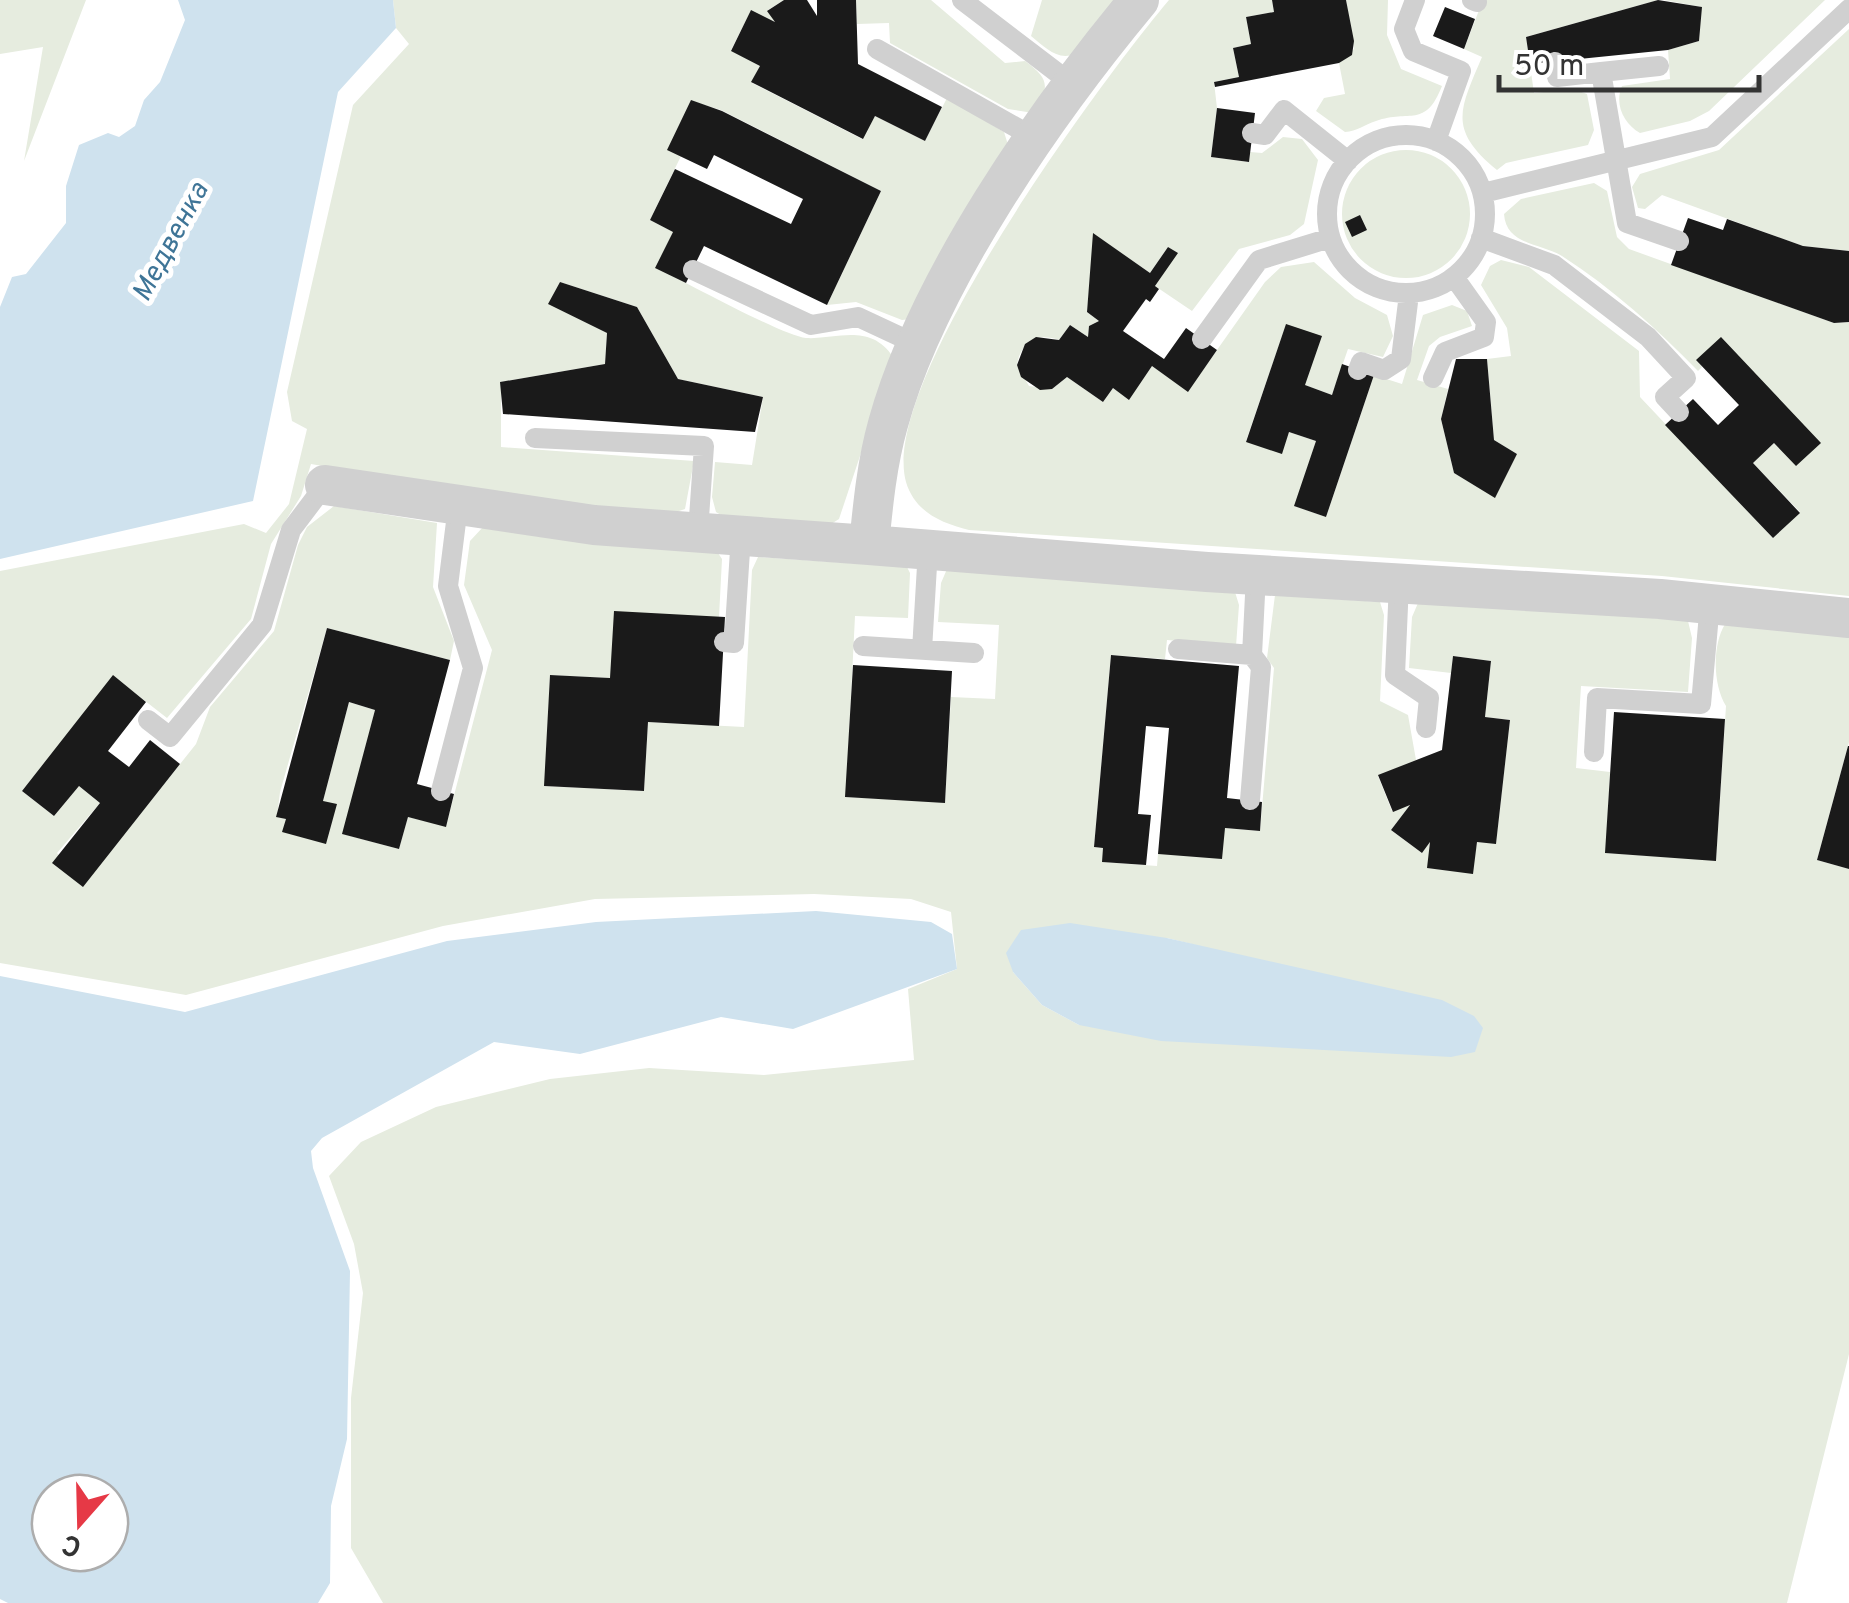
<svg xmlns="http://www.w3.org/2000/svg" width="1849" height="1603" font-family="Overpass,sans-serif">
	<style>
		.green { fill: #e6ecdf; fill-rule: evenodd }
		.water { fill: #cfe2ee; fill-rule: evenodd }
		.building { fill: #1a1a1a }
		.lines { fill: none; stroke-linecap: round; stroke-linejoin: round }
		.service { stroke: #d0d0d0; stroke-width: 20 }
		.minor { stroke: #d0d0d0; stroke-width: 40 }
		.labels { text-anchor: middle; stroke-width: 10; stroke-linejoin: round; paint-order: stroke }
		.water-label { font-size: 28px; font-style: italic; fill: #3f7597; stroke: #fff }
	</style>
	<rect width="100%" height="100%" fill="#fff"/>
	<path class="green" d="M0,0H86L24,161L43,47L0,54Z
		M393,0H784L768,10L775,22L751,11L731,50L760,66L752,83L862,139L875,116L925,141L947,98L1004,132L1009,148L910,319L902,320L856,302L827,305L881,191L721,110L691,101L668,149L681,156L650,220L673,232L656,268C684,281 783,336 806,338C835,340 870,322 893,357L839,519L831,524L724,517L716,512L712,497L715,462L752,465L763,397L678,379L637,307L560,282L549,304L607,333L605,364L501,382V447L694,461L685,509L670,514L460,490L311,464L301,496L271,544L251,619L167,718L113,676L22,791L54,816L79,786L100,803L57,853L83,886L196,744L210,707L274,631L298,545L307,527L334,506L437,523L433,587L454,641L450,660L327,628L280,792L277,817L286,819L323,801L349,702L375,710L343,834L399,849L408,817L446,826L492,650L464,585L470,541L483,527L718,553L722,559L719,617L610,678L550,675L545,786L644,791L648,722L744,727L752,570L758,557L907,567L910,573L908,618L855,616L846,797L945,802L951,697L995,699L999,625L938,622L941,583L947,569L1235,592L1239,605L1236,646L1167,640L1165,659L1111,655L1094,847L1103,848V862L1157,866L1158,854L1225,828L1260,831L1274,668L1267,658L1275,595L1380,602L1384,615L1380,701L1408,715L1416,760L1378,776L1392,811L1410,805L1391,830L1422,853L1430,842L1428,868L1472,873L1477,842L1496,843L1510,720L1485,717L1491,661L1453,656L1451,673L1409,668L1412,617L1418,603L1430,599L1688,621L1692,638L1688,692L1581,686L1576,768L1610,772L1606,853L1716,860L1726,706C1713,685 1712,646 1725,624L1849,632V742L1817,860L1849,869V1354L1787,1603H383L351,1548V1398L363,1293L354,1244L329,1176L361,1142L436,1107L550,1079L649,1068L764,1075L914,1060L908,989L957,969L951,912L911,899L814,894L595,899L443,926L186,995L0,963V571L244,524L266,533L289,504L307,429L292,421L287,392L353,105L409,44L396,28ZM1167,938L1285,967L1079,1025L1042,1005L1013,972Z
		M856,0H931L1005,63L1025,61C1050,79 1050,88 1033,113L1008,109L890,43L889,23L857,24Z
		M1042,0H1121L1075,54C1057,61 1045,47 1031,36Z
		M1169,0H1272L1274,12L1246,17L1251,44L1233,48L1239,77L1214,82L1217,108L1211,157L1249,162L1250,152L1262,153L1283,137L1302,139L1318,160L1304,224L1290,235L1239,249L1192,311L1155,286L1177,253L1168,247L1150,273L1094,234L1087,312L1099,321L1089,326L1088,337L1070,325L1059,340C1036,332 1021,342 1017,365L1029,386L1052,389L1067,377L1103,402L1113,388L1129,399L1152,366L1188,391L1265,282L1281,267L1314,262L1355,298L1387,315L1393,336L1383,357L1348,349L1332,395L1305,385L1286,325L1246,441L1281,453L1289,432L1316,441L1295,506L1326,517L1374,375L1402,384L1423,315L1452,305L1467,311L1472,326L1440,337L1429,346L1417,380L1448,389L1441,419L1454,473L1495,497L1517,454L1494,440L1487,359L1511,356L1507,328L1481,285L1490,266L1501,260L1529,267L1639,351L1640,397L1773,538L1800,512L1753,463L1774,443L1796,466L1697,360L1702,367L1698,371C1657,329 1612,288 1562,256C1540,243 1506,245 1504,214L1521,199L1594,183L1607,191L1617,237L1629,249L1834,323L1849,322V596L1662,576L969,530C941,523 915,512 906,482C878,383 1103,78 1169,0Z
		M1346,0H1388L1387,35L1401,69L1442,86C1425,129 1410,109 1376,121C1364,125 1357,131 1345,132L1316,111L1324,98L1345,94L1339,63L1354,49Z
		M1483,0H1658L1526,37L1534,93L1573,89L1587,94L1594,130L1588,145L1506,163L1497,170C1447,129 1460,109 1482,57L1464,49Z
		M1664,0H1825L1709,111L1690,121L1640,133C1624,124 1614,104 1622,86L1670,79L1668,50L1699,41L1701,7Z
		M1849,29V251L1803,246L1662,195L1645,209L1638,208L1632,187L1640,174L1719,150Z
		M1342 214a64 64 0 1 1 128 0a64 64 0 1 1-128 0Z"/>
	<path class="water" d="M178,0H393L396,28L338,92L253,501L0,559V307L12,277L26,274L66,223V186L79,145L108,133L119,137L135,126L144,100L160,82L185,20Z
		M816,911L931,922L952,934L957,969L793,1029L721,1017L580,1054L494,1042L322,1138L311,1151L313,1168L350,1271L347,1439L331,1506L330,1583L318,1603H8L0,1599V976L185,1012L447,941L596,922ZM50,1493H110V1553H50Z
		M1070,923L1167,938L1442,1000L1474,1016L1483,1028L1475,1052L1451,1057L1161,1041L1079,1025L1042,1005L1013,972L1006,953L1021,930Z"/>
	<path class="building" d="M784,0H807L817,16V0H856L858,64L942,107L925,141L875,116L863,139L751,82L760,66L731,51L751,10L775,22L767,11Z
		M1272,0H1346L1354,41L1352,55L1339,63L1215,87L1214,82L1239,77L1233,48L1251,44L1246,17L1274,12Z
		M1658,0L1702,7L1699,41L1668,50L1530,64L1526,37Z
		M1445,7L1475,19L1464,49L1433,36Z
		M691,100L722,111L881,191L827,305L704,246L686,283L655,268L673,232L650,220L675,169L791,224L803,199L714,155L707,169L667,150Z
		M1217,108L1255,113L1249,162L1211,157Z
		M1360,215L1367,230L1352,237L1345,222Z
		M1688,218L1723,230L1727,219L1803,246L1849,251V322L1834,323L1671,265Z
		M1093,233L1150,273L1168,247L1178,253L1155,286L1159,289L1150,302L1146,299L1123,331L1164,359L1186,328L1217,350L1188,392L1152,366L1129,400L1113,388L1103,402L1067,377L1052,389L1040,390L1021,377L1017,365L1025,344L1036,337L1059,340L1070,325L1088,337L1089,326L1099,321L1087,312Z
		M560,282L637,307L678,379L763,397L755,432L503,414L500,382L605,364L607,333L548,304Z
		M1286,324L1322,336L1305,385L1332,395L1342,364L1374,375L1326,517L1294,506L1316,441L1289,432L1282,454L1246,442Z
		M1721,337L1821,443L1796,466L1774,443L1753,463L1800,513L1773,538L1665,425L1693,399L1718,425L1739,405L1696,360Z
		M1456,359H1487L1494,440L1517,454L1495,498L1454,473L1441,419Z
		M614,611L725,617L719,726L648,722L644,791L544,786L550,675L610,678Z
		M327,628L450,660L417,784L454,794L446,827L408,817L399,849L342,834L375,710L349,702L323,801L337,804L326,844L282,832L286,819L276,817Z
		M1111,655L1239,666L1227,798L1262,802L1260,831L1225,828L1222,859L1158,854L1169,728L1146,726L1138,814L1151,815L1146,865L1102,862L1103,848L1094,847Z
		M1453,656L1491,661L1485,717L1510,720L1496,844L1477,842L1473,874L1427,868L1430,842L1422,853L1391,830L1410,805L1393,812L1378,775L1442,750Z
		M853,665L952,671L945,803L845,797Z
		M113,675L146,702L108,751L129,767L150,740L180,764L83,887L52,863L100,803L79,786L54,816L22,791Z
		M1614,712L1725,719L1716,861L1605,853Z
		M1848,746H1849V869L1817,860Z"/>
	<g class="lines">
		<path class="service" d="M962,0L1072,84
			M1415,0L1404,29L1413,51L1461,71L1436,141
			M1472,0L1477,2
			M877,49L1035,138
			M1555,62L1557,77L1601,72L1627,223L1679,241
			M1601,72L1659,66
			M1252,133L1265,135L1284,110L1348,161
			M1327 214a79 79 0 1 1 158 0a79 79 0 1 1-158 0Z
			M1483,193L1712,137L1849,9
			M1481,238L1554,265L1648,337L1686,378L1665,397L1679,412
			M693,270L811,325L858,317L918,345
			M1202,339L1259,260L1330,238
			M1358,370L1361,362L1384,370L1401,359L1409,294
			M1433,378L1445,352L1484,337L1486,322L1454,277
			M535,438L704,446L698,532
			M1399,583L1395,675L1429,698L1426,728
			M724,642L734,643L741,535
			M863,646L974,653
			M1178,649L1252,655
			M922,650L928,549
			M148,720L170,737L262,625L291,530L325,485
			M1594,752L1597,698L1701,704L1710,603
			M441,791L473,668L448,586L458,506
			M1250,800L1261,667L1252,655L1256,575"/>
		<path class="minor" d="M325,485L594,525L869,545C873,504 877,463 888,424C927,282 1045,113 1139,0
			M869,545L1207,572L1660,599L1849,618"/>
	</g>
	<g class="labels">
		<g class="water-label">
			<text transform="translate(169 241) rotate(-62)" y="10">Медвенка</text>
		</g>
	</g>
	<g transform="translate(80 1523) rotate(200)"><circle r="48" fill="#ffffff" stroke="#adadad" stroke-width="2.5"/>
	<path d="M0-8L18 38L0 25L-18 38Z" fill="#e63946"/>
	<text y="-15" font-size="28" font-weight="bold" text-anchor="middle" fill="#333333">С</text>
	</g>
	<path d="M1499 75v15h260v-15" fill="none" stroke="#333333" stroke-width="5"/>
	<text x="1514" y="75" font-size="30" fill="#333333" stroke="#ffffff" stroke-width="8" paint-order="stroke">50 m</text>
</svg>
